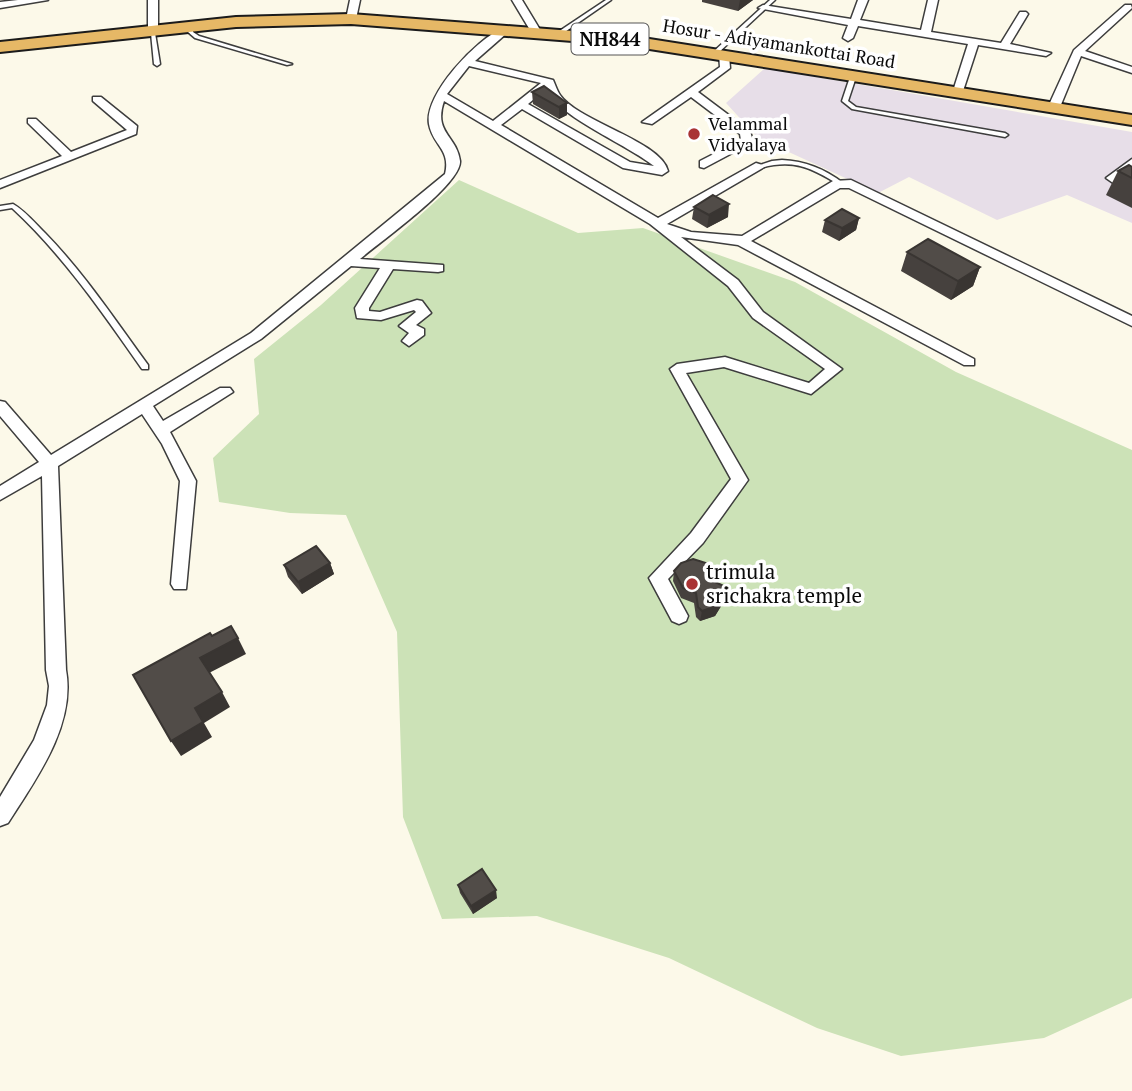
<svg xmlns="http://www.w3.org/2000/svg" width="1132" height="1091" font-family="'PT Serif',serif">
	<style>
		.industrial { fill: #e7dee8 }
		.green { fill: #cce2b7 }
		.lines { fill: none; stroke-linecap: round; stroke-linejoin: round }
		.service-casing { stroke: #3d3d3d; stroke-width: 3 }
		.minor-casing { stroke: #3d3d3d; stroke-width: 3 }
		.trunk-casing { stroke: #1b1b1b; stroke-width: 4 }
		.service { fill: #fff; fill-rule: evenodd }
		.minor { fill: #fff; fill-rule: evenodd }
		.trunk { fill: #e6b866; fill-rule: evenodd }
		.wall { fill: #46413e }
		.shaded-wall { fill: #393532 }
		.building { fill: #514c48; stroke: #393532; stroke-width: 2 }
		.poi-dot { fill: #a93334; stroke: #fff; stroke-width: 2.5 }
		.labels { text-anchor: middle; stroke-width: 7; stroke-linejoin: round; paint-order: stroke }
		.far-street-label { font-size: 18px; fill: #0a0a0a; stroke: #fff }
		.far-poi-label { font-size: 18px; fill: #0a0a0a; stroke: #fff; text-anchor: start }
		.shield { fill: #fff; stroke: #545454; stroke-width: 2 }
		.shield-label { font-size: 19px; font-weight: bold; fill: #0a0a0a }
		.poi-label { font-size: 21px; fill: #0a0a0a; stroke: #fff; text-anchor: start }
	</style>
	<rect width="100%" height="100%" fill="#fcf9e9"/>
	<path class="industrial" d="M765,68L1132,132V223L1067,195L997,220L909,177L878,193L758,138L726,103Z"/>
	<path class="green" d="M459,180L578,233L643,228L795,282L956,372L1132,450V998L1044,1038L901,1056L817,1028L669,958L537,916L442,919L403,817L397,632L346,515L290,513L219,502L213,458L259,414L254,359L321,305Z"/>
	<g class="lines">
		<g class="service-casing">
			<path id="service" d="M606,0H611L559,36H555V34Z
				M770,0H775L717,54H713V52Z
				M189,27H193V32L199,36L292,64L287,65L195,38L188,32Z
				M153,32L155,33L160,64L157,66L154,64L151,33Z
				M854,72L857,74L848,101L856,107L1005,133L1008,135L1005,137L852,109L842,101L851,74Z
				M782,160C805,161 825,169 843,183L838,184C810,167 793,159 760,168L757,166L772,161Z
				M13,204C25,211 35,223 45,233C84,273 115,320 148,365V369H142C102,312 63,255 12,208L0,210V206Z"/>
		</g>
		<g class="minor-casing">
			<path id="minor" d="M18,0H48L0,8V2Z
				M148,0H158V33L153,36L148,33Z
				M350,0H360L356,19L351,22L346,19Z
				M512,0H522L542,33L541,35H533Z
				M858,0H868L860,20L921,30L928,0H938L931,32L1001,43L1020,12H1026L1028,14L1010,44L1051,53L1046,56L978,45L963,91L958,94L953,91L968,44L858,26L853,38L848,41L843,38L848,25L758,8L763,5L851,19Z
				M1125,5H1131L1132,8L1085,51L1132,67V73L1081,56L1060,107L1050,109L1048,107L1074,50Z
				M503,28L508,31L507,33L475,61L553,80C555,84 557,91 560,95C579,122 661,141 668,171L662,175L623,168L522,109L501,125L658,218L756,163L766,166L667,224L691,232L742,236L833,181L851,180L1132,316V326L849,188H840L751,241L974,359V365H964L738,245L681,237L738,280L763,312L842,369L811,394L724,367L686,373L748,480L703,543L668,579L688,616L686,621L679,624L672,621L649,578L691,533L731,479L670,369L677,364L725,357L809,383L825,369L753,318L728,286L650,224L444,101C433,133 457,136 460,161C462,184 380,242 360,259L443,265V271L438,272L393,269L369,308V311L380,312L417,300L422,301L431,313L416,325L424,329V335L409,346L402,341L409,333L399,326L416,312L414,310L381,320L357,318L355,308L380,268L351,266L261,339L153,406L163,421L220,388H230L233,392L170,432L196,481L186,589H174L171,584L180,481L162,444L142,414L58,466L66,670C76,725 36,779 8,823L0,826V797L34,740L47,705L49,686L46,670L42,476L0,500V486L39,462L0,416V401L5,402L51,455L251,333L445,174C451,149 433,146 429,124C424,94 477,39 503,28ZM469,66L541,83L493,121L447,94ZM546,89C557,116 628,145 654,166L630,162L528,104Z
				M724,52L729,55L730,68L698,92L750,131L753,142L704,168L700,167V161L741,140L740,134L691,97L652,124L642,122L720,67L719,55Z
				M93,97H101L137,126L136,134L0,188V180L62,156L28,123V119H36L71,152L127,130L93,101Z
				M1132,159V169L1120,178L1132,186V196L1106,178Z"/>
		</g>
		<g class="trunk-casing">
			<path id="trunk" d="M351,14L624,35L1132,115V125L624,45L351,24L236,27L0,52V42L236,17Z"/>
		</g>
		<use href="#service" class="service"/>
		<use href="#minor" class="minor"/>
		<use href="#trunk" class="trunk"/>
	</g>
	<path class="wall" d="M702,0H753L738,11L702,2Z
		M544,86L567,115L559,119L533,104L532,92Z
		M1132,167V208L1106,195L1118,171Z
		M694,207L728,217L707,228L692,219Z
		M859,218L856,230L839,241L822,232L825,220Z
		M907,252L980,267L973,286L951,300L901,271Z
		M330,563L334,574L302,594L288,577L284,565Z
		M674,571L715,582L728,588L726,598L715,616L700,621L696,617L694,603L681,598L673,581Z
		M458,885L497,898L473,914L460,893Z"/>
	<path class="shaded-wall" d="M740,0H753L738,11Z
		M567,103V115L559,119V107Z
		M729,204L728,217L707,228L709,215Z
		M859,218L856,230L839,241L842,228Z
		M980,267L973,286L951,300L958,281Z
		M330,563L334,574L302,594L298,582Z
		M728,588L726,598L715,616L700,621L702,611Z
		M238,638L246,654L209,673L200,658Z
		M222,692L230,707L204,723L212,737L181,756L171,741L195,708Z
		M496,890L497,898L473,914L471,906Z"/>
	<path class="building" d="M544,86L567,103L559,107L532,92Z
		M1129,165L1132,167V178L1118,171Z
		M713,195L729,204L709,215L694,207Z
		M842,209L859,218L842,228L825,220Z
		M928,239L980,267L958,281L907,252Z
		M316,546L330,563L298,582L284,565Z
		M693,559L706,563L713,572L715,582L728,588L717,606L702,611L698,607L696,593L683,588L674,571L681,563Z
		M231,626L238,638L200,658L222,692L195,708L203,722L171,741L133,675L210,633L212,636Z
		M482,869L496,890L471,906L458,885Z"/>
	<g class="poi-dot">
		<circle cx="694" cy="134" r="7"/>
		<circle cx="692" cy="584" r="7"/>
	</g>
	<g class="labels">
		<g class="far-street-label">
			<text transform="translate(779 44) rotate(9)" y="6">Hosur - Adiyamankottai Road</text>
		</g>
		<g class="far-poi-label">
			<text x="708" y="130">Velammal<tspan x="708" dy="21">Vidyalaya</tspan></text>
		</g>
		<rect class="shield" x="571.5" y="23.5" width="77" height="31" rx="5"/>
		<g class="shield-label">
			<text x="610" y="46">NH844</text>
		</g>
		<g class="poi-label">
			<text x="706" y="579">trimula<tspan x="706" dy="24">srichakra temple</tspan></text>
		</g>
	</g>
</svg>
